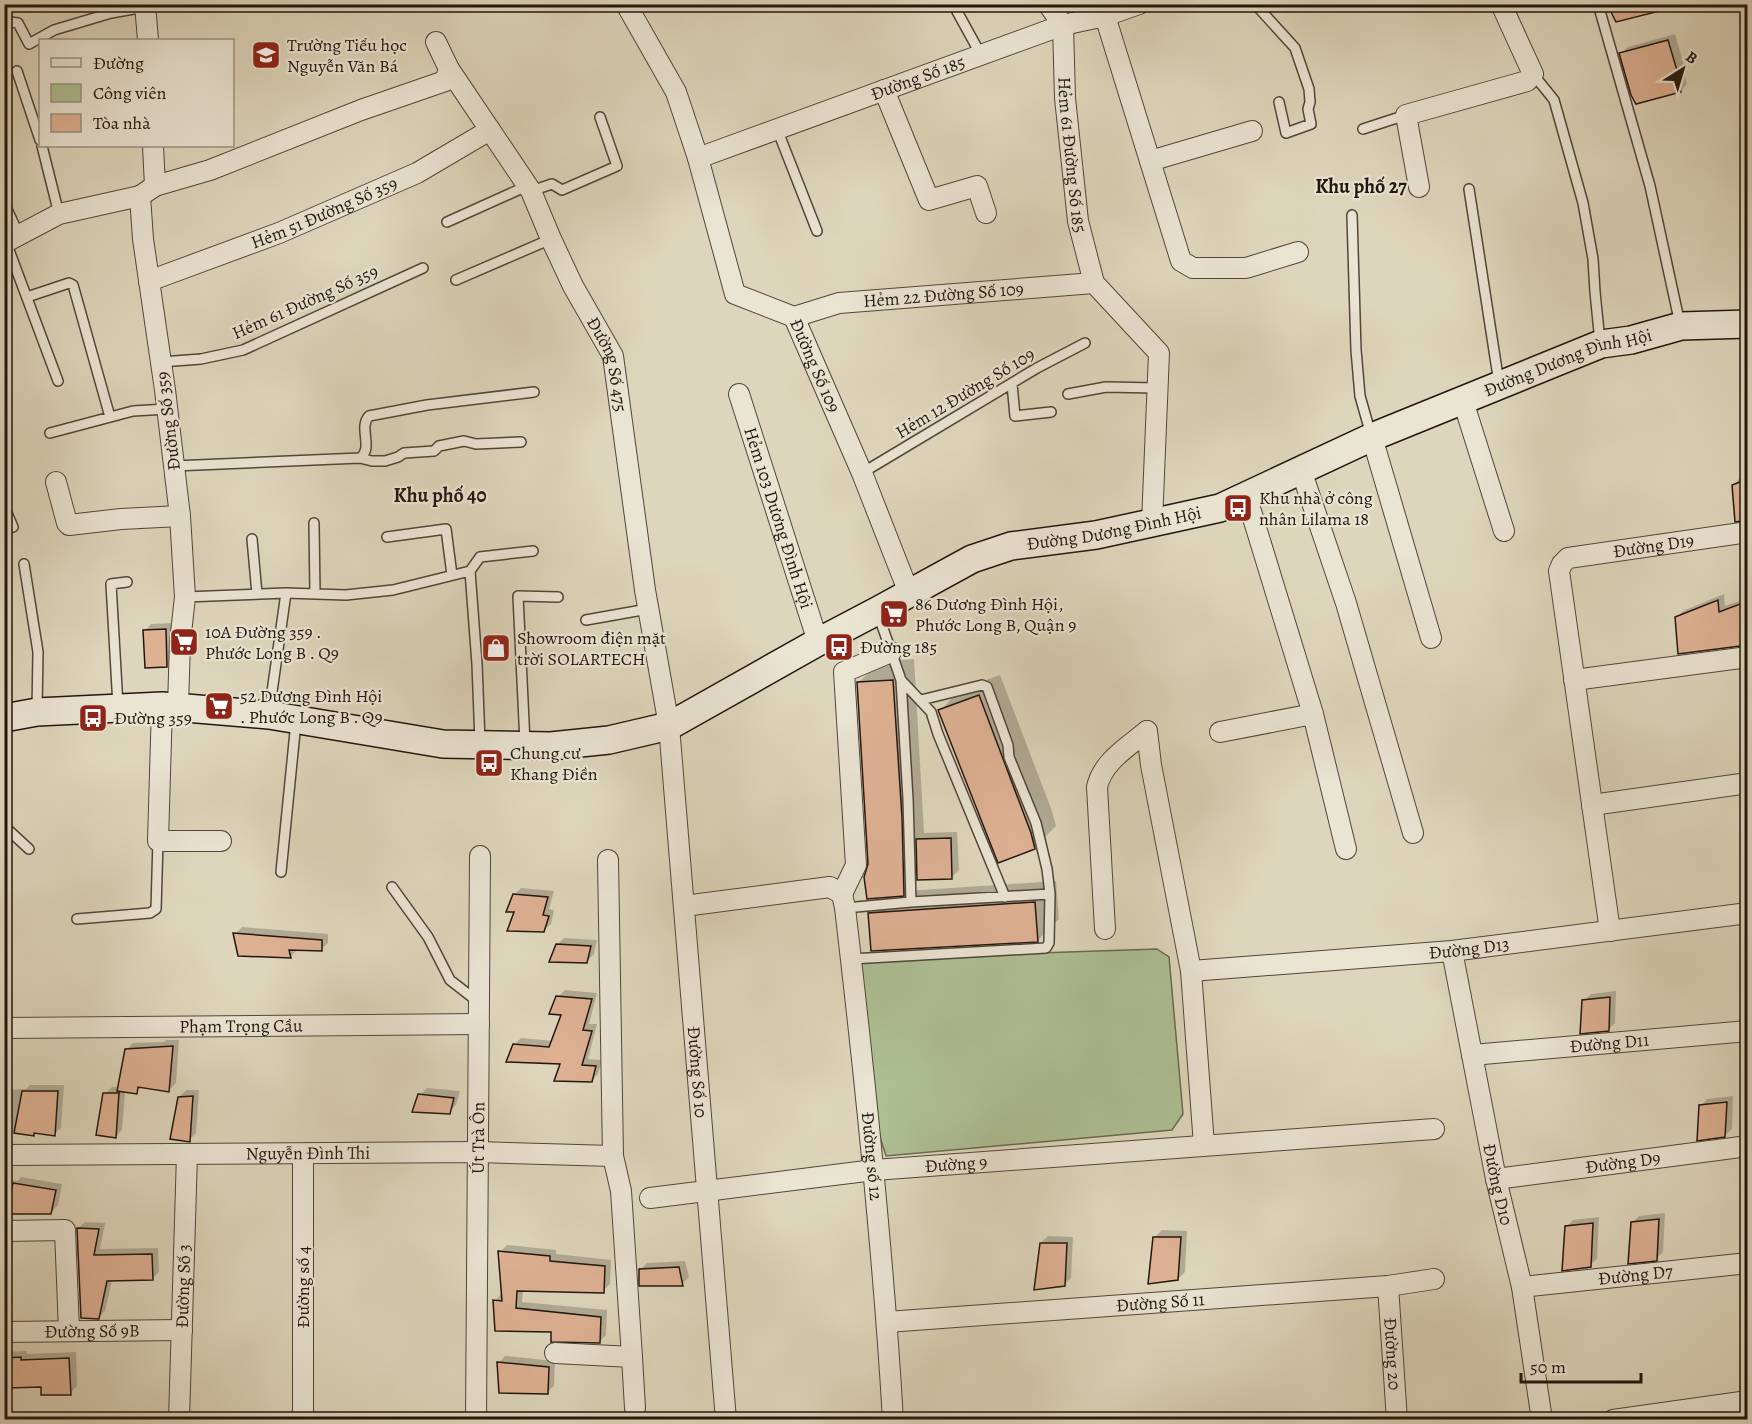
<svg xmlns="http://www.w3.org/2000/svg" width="1752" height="1424" font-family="Alegreya,serif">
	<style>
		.green { fill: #adbf94; stroke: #686a52; stroke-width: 1.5 }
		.shadow { fill: #0003 }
		.building { fill: #deb193; stroke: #22160f; stroke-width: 1.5 }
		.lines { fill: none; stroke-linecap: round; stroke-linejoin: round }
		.lane-casing { stroke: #51463a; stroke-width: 12 }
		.street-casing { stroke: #51463a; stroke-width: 22 }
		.secondary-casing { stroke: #22160f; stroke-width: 30 }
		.lane { stroke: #eae4d3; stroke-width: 9 }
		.street { stroke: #eae4d3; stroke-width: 20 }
		.secondary { stroke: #eae4d3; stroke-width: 27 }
		.labels { text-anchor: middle; stroke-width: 4.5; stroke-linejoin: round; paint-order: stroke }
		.poi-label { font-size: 18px; fill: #22160f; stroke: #eae4d3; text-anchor: start }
		.street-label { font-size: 18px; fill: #22160f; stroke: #eae4d3 }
		.neighbourhood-label { font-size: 20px; font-weight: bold; fill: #22160f; stroke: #eae4d3 }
	</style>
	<rect width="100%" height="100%" fill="#ded6bc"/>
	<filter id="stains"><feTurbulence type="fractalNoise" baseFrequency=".00333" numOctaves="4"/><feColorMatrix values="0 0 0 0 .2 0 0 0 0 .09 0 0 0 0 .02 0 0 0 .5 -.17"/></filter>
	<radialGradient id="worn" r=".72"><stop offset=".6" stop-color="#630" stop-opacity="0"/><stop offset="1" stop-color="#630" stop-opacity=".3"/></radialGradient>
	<path class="green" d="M1157,949L1169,957L1183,1114L1172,1130L886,1156L879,1134L860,969L863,959Z"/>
	<path class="shadow" d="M1675,34L1685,69L1683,71L1687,84L1681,91L1621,54L1628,47Z
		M1748,475V519L1733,485L1740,478Z
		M1724,594L1725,606L1748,598V644L1676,618L1683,611Z
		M172,623L173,659L167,666L145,631L151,624Z
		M914,659L924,833L957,832L959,870L952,877L919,878L907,891L1056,881L1059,919L1038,940L870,913L887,896L869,864L858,683L880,661Z
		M1000,675L1052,811L1056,826L1034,848L940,711L961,689Z
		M521,888L554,891L549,909L554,910L551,924L544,930L516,911L514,895Z
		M242,927L328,934V943L321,949H298L291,956L239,955L235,934Z
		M564,938L597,940L594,954L587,961L557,945Z
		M565,990L597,993L589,1024H597L588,1059L602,1060L598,1074L591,1081L563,1063L514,1045L521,1038L553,1041L564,1013L558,997Z
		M1616,991L1615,1023L1608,1030L1584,1001L1591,994Z
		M166,1040H179L176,1083L169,1090L143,1086L136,1092L125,1091L122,1130L115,1137L105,1094L112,1087H120L126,1050L133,1043L164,1042Z
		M30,1085H64L61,1128L54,1134L36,1132L34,1134L7,1130L4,1135V1090L26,1089Z
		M427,1088L460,1091L456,1105L449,1112L420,1095Z
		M186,1090H199L196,1133L189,1140L179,1097Z
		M1733,1096L1732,1129L1725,1135L1701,1106L1707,1099Z
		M21,1177L62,1184L58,1205L51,1212H4V1179L18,1181Z
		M1665,1213L1663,1252L1656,1259L1632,1223L1639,1216Z
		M1599,1217L1597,1259L1590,1265L1566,1227L1573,1220Z
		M85,1222L105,1223L100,1249L158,1248L159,1272L152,1279L112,1280L105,1311L98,1317L78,1228Z
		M1162,1230L1187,1231L1185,1272L1178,1279L1155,1237Z
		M1048,1236L1073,1237L1071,1278L1064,1285L1041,1243Z
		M507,1245L556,1250V1254L611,1260L610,1284L603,1291L523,1290L522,1302L607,1310L606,1335L599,1342L552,1331L495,1301L501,1294L500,1252Z
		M685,1261L689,1277L682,1284L640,1270L647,1263Z
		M4,1350H7V1352L27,1351V1354L76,1352L77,1386L70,1393L43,1385L6,1386L4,1387Z
		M505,1356L555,1361L554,1386L547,1392L499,1363Z"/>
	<path class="building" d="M1607,4H1668V9L1616,22Z
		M1668,40L1679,77L1677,78L1681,92L1636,104L1631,95L1619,53Z
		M1748,479V520L1735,522L1732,485Z
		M1718,600L1719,612L1748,601V645L1678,654L1675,617Z
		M166,629L167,667L145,668L143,630Z
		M893,680L902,817L904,896L867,899L864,877L868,864L857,682Z
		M979,695L1031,833L1035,849L998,863L938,710Z
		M951,838L952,879L917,880L916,839Z
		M513,894L548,897L543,915L549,916L544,932L507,931L514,912H506Z
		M1035,902L1038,942L871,951L868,913Z
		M233,933L322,940V951L289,950L291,958L238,956Z
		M556,944L591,946L587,963L549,962Z
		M556,996L592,999L583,1030L592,1031L582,1065L596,1066L592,1082L554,1081L560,1064L506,1062L513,1044L549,1047L561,1015L549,1014Z
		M1610,997L1609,1031L1580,1034L1582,1000Z
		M173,1046L169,1092L138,1087L137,1094L117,1091L125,1049Z
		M22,1091H58L55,1136L34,1133V1136L14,1133Z
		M103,1093H119L116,1138L96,1135Z
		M418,1094L454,1098L450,1114L412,1112Z
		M193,1096L190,1142L170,1139L178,1097Z
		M1727,1102L1725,1137L1697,1141L1699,1105Z
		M13,1183L56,1190L51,1214H4V1186L12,1188Z
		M1659,1219L1657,1261L1628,1264L1631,1222Z
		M1593,1223L1591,1267L1562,1271L1565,1226Z
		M77,1228L99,1229L94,1255L152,1254L153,1280L107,1281L99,1319L81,1318Z
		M1153,1237H1181L1178,1280L1148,1284Z
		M1040,1243H1067L1065,1286L1034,1290Z
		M498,1251L550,1256V1261L605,1266L604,1293L517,1291L516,1308L601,1317L600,1343L551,1342V1332L495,1331L493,1300L502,1301Z
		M679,1267L683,1286H639V1269Z
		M21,1357V1360L69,1358L71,1395H41V1387L7,1388L6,1358Z
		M497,1362L549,1367L548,1394L499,1393Z"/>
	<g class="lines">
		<g class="lane-casing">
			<path id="lane" d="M953,4L981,55
				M1255,4L1295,48L1309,89L1310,102L1308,109L1311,124L1286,133L1279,102
				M1598,4L1650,186L1680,324
				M4,24L10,22L18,23L29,44L54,30L111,13L145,7
				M17,71L40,140
				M1533,74L1554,100L1583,203L1593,259L1595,292L1600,342
				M777,129L817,231
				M1363,129L1406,115
				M42,146L59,214
				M1469,189L1499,383
				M531,191L552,184L562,190L617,166L600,117
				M4,203L19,235
				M1352,215L1356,350L1360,396L1371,435
				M447,222L527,186
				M6,242L58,381
				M456,280L551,239
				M27,297L69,283L73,285L110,417
				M161,362L201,359L243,350L423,268
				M1012,384L1015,416L1051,412
				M1068,394L1106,387L1157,388
				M50,433L133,411L167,409
				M360,458C374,448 358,428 369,416L427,405L534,392
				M174,466L360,458L372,461H385L398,457L404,453L434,451L439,446L464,441L476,444L521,442
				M862,473L1037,368L1085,343
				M4,506L13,527
				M314,523L315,594
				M387,537L446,529L452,575
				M252,539L257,594
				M24,564L38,652L37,710
				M185,597L286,593
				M878,614L901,680L908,799L911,902
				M586,620L648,609
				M901,680L931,712L938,734L1005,897
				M118,706L111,584L127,582
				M269,713L286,593L346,595L393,590L470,571
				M480,742L477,664L470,571L480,557L533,551
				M525,743L518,596L558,597
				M4,826L29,849
				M281,872L296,722
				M392,887L428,937L450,980L477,1001
				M845,908L911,902L1050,894L1047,869L1036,823L1009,757L1008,745L987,687L982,685L921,700
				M77,919L150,913L156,909L158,841
				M851,959L1046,948L1049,943L1050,894"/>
		</g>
		<g class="street-casing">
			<g id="street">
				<path d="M145,4L148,40"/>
				<path id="s1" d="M626,4L676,92L698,158L735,294L794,317L862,473L909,593"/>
				<path id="s2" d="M1048,4L1063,25L1065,98L1078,221L1094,283L1159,353L1152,523"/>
				<path d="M1105,16L1181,261L1193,268H1246L1298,252"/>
				<path id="s3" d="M436,42L449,69L531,191L551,239L573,286L613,356L645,590L669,726L726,1420"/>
				<path d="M884,90L929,200L977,186L986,213"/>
				<path d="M153,146L155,186"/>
				<path id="s4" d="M698,158L1063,25L1105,16L1139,4"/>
				<path d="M1150,161L1252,131"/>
				<path d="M1419,187L1406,115L1527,81L1533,74L1501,4"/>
				<path d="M4,243L59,214L140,196"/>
				<path id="s5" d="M149,281L279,233L417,173L490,130"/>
				<path id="s6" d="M794,317L839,303L1094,283"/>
				<path id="s7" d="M739,394L818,642"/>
				<path d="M1463,401L1504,531"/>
				<path d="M1372,437L1431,638"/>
				<path d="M1301,470L1346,603L1413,833"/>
				<path d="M56,482L67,523L69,525L121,519L180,516"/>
				<path d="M1246,495L1313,714L1346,849"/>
				<path d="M1574,680L1748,657"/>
				<path d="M162,706L158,841H221"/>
				<path d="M178,706L180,642L185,597L180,516L165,390L143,239L140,196L155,186L210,170L361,110L445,81L449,69"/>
				<path d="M1147,731L1151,765L1191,971L1204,1145"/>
				<path d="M1220,732L1313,714"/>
				<path d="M1592,805L1748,783"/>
				<path id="s8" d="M842,894L845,908C865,1078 883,1248 893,1420"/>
				<path d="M842,894L856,865L844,672L891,652"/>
				<path d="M684,906L830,887L842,894"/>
				<path d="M1105,929L1097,787C1103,761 1128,747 1147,731"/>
				<path id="s9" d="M1610,931L1559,571L1562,564L1568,558L1748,532"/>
				<path id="s10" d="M1452,951L1496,1179L1522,1287L1542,1420"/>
				<path id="s11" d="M1191,971L1452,951L1748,913"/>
				<path id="s12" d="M4,1028L479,1024"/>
				<path id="s13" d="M1472,1055L1748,1031"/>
				<path id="s14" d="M4,1155L478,1152L613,1156"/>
				<path id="s15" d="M1496,1179L1748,1146"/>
				<path id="s16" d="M650,1198L874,1170L1434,1129"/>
				<path d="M4,1231L65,1230L69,1331"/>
				<path id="s17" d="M1388,1286L1397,1420"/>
				<path id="s18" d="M1522,1287L1748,1263"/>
				<path id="s19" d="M887,1322L1388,1286L1434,1279"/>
				<path id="s20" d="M4,1332L182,1330"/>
				<path d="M555,1353L632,1357L621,1191L613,1156L608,860"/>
				<path d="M632,1357L635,1408"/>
				<path id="s21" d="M179,1420L187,1154"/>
				<path d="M303,1420V1154"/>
				<path id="s22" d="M476,1420L480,856"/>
				<path d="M1613,1420L1748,1401"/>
			</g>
		</g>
		<g class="secondary-casing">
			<g id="secondary">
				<path id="s23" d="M4,718L37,712L162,706L269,715L443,744L551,746L609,740L669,726L818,642L877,611L972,559L1011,546L1096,535L1220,508L1372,437L1601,344L1631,340L1681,326L1748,324"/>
			</g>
		</g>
		<use href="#lane" class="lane"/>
		<use href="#street" class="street"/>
		<use href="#secondary" class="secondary"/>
	</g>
	<defs>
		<g id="school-square" transform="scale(1.5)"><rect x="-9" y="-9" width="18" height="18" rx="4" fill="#8f2418" stroke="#eae4d3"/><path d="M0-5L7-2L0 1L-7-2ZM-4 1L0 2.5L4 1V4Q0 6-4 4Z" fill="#fff"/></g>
		<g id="bus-square" transform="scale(1.5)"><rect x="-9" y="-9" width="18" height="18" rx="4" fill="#8f2418" stroke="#eae4d3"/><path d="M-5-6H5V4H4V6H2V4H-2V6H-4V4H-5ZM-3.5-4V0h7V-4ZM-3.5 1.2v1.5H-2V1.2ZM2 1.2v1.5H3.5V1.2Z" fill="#fff"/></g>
		<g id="supermarket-square" transform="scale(1.5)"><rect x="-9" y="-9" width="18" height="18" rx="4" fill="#8f2418" stroke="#eae4d3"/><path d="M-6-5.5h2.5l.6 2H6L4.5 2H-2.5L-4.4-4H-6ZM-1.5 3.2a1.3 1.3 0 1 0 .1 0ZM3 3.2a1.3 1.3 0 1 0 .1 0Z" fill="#fff"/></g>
		<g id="shop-square" transform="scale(1.5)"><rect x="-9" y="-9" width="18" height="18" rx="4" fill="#8f2418" stroke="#eae4d3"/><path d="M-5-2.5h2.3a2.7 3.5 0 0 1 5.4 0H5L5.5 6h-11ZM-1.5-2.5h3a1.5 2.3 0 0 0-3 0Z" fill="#fff"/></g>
	</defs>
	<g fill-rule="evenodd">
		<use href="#school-square" x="266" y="55"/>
		<use href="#bus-square" x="1238" y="508"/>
		<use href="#supermarket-square" x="894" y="614"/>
		<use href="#supermarket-square" x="184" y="642"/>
		<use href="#bus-square" x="839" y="647"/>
		<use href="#shop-square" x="496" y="648"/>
		<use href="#supermarket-square" x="219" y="706"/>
		<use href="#bus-square" x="93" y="718"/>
		<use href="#bus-square" x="489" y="763"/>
	</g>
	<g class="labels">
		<g class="poi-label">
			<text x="287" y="51">Trường Tiểu học<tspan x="287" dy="21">Nguyễn Văn Bá</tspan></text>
			<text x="1259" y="504">Khu nhà ở công<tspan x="1259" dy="21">nhân Lilama 18</tspan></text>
			<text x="915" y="610">86 Dương Đình Hội,<tspan x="915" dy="21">Phước Long B, Quận 9</tspan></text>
			<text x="205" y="638">10A Đường 359 .<tspan x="205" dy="21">Phước Long B . Q9</tspan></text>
			<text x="517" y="644">Showroom điện mặt<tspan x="517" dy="21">trời SOLARTECH</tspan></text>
			<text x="860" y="653">Đường 185</text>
			<text x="240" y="702">52 Dương Đình Hội<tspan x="240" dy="21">. Phước Long B . Q9</tspan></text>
			<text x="114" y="724">Đường 359</text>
			<text x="510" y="759">Chung cư<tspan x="510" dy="21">Khang Điền</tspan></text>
		</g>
		<g class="street-label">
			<text dy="6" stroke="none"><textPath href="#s4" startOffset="234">Đường Số 185</textPath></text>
			<text dy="6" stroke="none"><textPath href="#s2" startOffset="156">Hẻm 61 Đường Số 185</textPath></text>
			<text dy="6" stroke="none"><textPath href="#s5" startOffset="188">Hẻm 51 Đường Số 359</textPath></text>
			<text dy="6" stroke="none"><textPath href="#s6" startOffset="152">Hẻm 22 Đường Số 109</textPath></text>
			<text transform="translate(305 302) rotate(-24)" y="6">Hẻm 61 Đường Số 359</text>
			<text dy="6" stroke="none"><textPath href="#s23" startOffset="1648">Đường Dương Đình Hội</textPath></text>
			<text dy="6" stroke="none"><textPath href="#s3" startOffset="368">Đường Số 475</textPath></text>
			<text dy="6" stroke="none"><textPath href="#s1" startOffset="428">Đường Số 109</textPath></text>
			<text transform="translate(965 393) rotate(-31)" y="6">Hẻm 12 Đường Số 109</text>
			<text transform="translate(168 421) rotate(-97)" y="6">Đường Số 359</text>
			<text dy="6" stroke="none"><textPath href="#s7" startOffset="130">Hẻm 103 Dương Đình Hội</textPath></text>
			<text dy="6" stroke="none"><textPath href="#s23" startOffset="1162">Đường Dương Đình Hội</textPath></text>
			<text dy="6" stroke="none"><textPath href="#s9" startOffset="466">Đường D19</textPath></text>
			<text dy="6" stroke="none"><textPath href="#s11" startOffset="279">Đường D13</textPath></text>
			<text dy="6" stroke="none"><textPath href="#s12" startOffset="237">Phạm Trọng Cầu</textPath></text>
			<text dy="6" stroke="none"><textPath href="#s13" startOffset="138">Đường D11</textPath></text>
			<text dy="6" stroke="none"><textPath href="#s3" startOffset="1083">Đường Số 10</textPath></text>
			<text dy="6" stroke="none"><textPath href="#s22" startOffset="282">Út Trà Ôn</textPath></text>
			<text dy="6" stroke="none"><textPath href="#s14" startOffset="304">Nguyễn Đình Thi</textPath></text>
			<text dy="6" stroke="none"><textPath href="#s8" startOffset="264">Đường số 12</textPath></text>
			<text dy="6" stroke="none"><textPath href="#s15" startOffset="128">Đường D9</textPath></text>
			<text dy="6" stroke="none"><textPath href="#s16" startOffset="308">Đường 9</textPath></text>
			<text dy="6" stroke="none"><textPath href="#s10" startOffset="238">Đường D10</textPath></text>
			<text dy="6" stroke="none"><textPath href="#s18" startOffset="114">Đường D7</textPath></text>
			<text dy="6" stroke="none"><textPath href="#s21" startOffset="134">Đường Số 3</textPath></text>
			<text transform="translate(303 1287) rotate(-90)" y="6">Đường số 4</text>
			<text dy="6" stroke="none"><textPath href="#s19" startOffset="274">Đường Số 11</textPath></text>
			<text dy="6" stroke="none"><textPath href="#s20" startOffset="88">Đường Số 9B</textPath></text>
			<text dy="6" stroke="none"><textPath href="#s17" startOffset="68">Đường 20</textPath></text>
		</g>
		<g class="neighbourhood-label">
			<text x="1361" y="193">Khu phố 27</text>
			<text x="440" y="502">Khu phố 40</text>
		</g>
	</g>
	<rect width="1752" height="1424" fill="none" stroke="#ded6bc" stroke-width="24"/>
	<rect x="6" y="6" width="1740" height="1412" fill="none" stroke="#22160f" stroke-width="3"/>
	<rect x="12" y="12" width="1728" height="1400" fill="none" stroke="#22160f" stroke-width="1.5"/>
	<rect x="39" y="39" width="195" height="108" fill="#eae4d3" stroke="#9a9285" stroke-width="1.5"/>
	<rect x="51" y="58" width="30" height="9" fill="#eae4d3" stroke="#9a9285" stroke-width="1.5"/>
	<text x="93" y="69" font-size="18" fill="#22160f">Đường</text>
	<rect x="51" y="84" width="30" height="18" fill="#adbf94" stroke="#9a9285" stroke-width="1.5"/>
	<text x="93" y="99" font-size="18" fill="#22160f">Công viên</text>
	<rect x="51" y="114" width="30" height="18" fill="#deb193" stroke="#9a9285" stroke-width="1.5"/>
	<text x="93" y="129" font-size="18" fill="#22160f">Tòa nhà</text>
	<g transform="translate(1683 69) rotate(37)" stroke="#eae4d3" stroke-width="4.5" paint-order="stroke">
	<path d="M0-4.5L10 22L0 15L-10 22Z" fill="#22160f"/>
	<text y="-9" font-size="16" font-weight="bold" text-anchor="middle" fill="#22160f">B</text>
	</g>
	<path d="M1521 1373v9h120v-9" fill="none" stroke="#22160f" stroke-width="3"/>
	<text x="1530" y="1373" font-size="18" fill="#22160f" stroke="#eae4d3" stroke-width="4.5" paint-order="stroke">50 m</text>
	<rect width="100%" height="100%" filter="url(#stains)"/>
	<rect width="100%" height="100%" fill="url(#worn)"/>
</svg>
